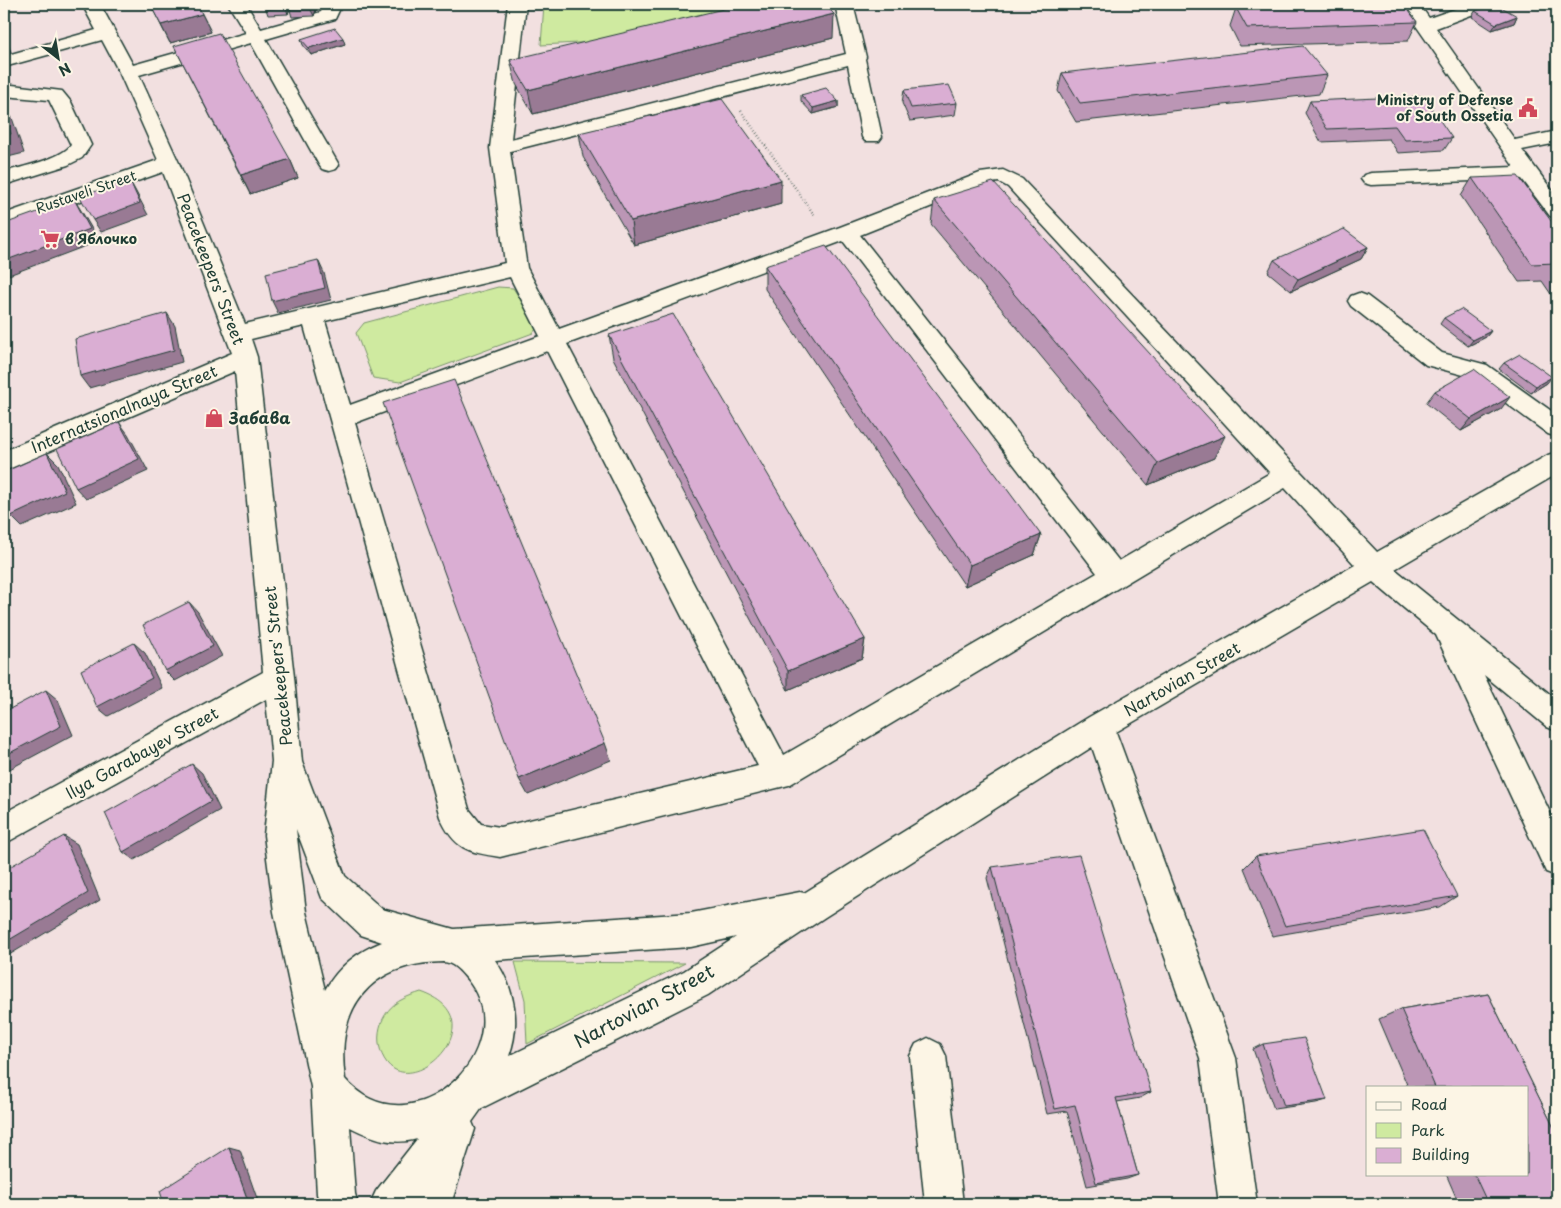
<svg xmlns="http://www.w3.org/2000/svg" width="1561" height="1208" font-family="'Playpen Sans',sans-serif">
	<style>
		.green { fill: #cfeaa0; stroke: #77946a }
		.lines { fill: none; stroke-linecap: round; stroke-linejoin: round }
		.minor-casing { stroke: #1f3d34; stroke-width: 3 }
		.path { stroke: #1f3d34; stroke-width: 2.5; stroke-dasharray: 0.5 2.5; stroke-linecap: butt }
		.minor { fill: #fcf5e5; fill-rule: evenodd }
		.wall { fill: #bb96b5; stroke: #1f3d34 }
		.shaded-wall { fill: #997a94; stroke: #1f3d34 }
		.building { fill: #daaed3; stroke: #1f3d34 }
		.labels { text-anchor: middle; stroke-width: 4; stroke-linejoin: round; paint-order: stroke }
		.far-poi-label { font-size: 14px; font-weight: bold; fill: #1f3d34; stroke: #fcf5e5; text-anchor: end }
		.far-street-label { font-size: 14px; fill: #1f3d34; stroke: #fcf5e5 }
		.street-label { font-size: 16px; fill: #1f3d34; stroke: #fcf5e5 }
		.poi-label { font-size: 16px; font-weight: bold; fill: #1f3d34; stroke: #fcf5e5; text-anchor: start }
		.near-street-label { font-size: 19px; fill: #1f3d34; stroke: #fcf5e5 }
	</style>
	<rect width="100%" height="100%" fill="#f2e0e0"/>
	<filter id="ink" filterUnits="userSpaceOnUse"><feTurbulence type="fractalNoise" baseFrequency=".02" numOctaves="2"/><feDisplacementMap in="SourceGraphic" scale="10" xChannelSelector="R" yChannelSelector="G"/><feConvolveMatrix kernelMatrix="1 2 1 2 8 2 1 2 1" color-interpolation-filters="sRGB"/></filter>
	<g filter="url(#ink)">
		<path class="green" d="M544,4H777L688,37L541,45Z
			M498,287L513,288L538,326L533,333L400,382L373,378L356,333L364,323Z
			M515,962L685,963L527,1044L525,1000Z
			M421,992C498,1018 416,1100 387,1063C371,1042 379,1010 403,999C408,996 415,994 421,992Z"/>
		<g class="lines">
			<g class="minor-casing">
				<path id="minor" d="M82,4H100L133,65L246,33L228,4H246L261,29L321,12L324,4H342L335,19L266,39L339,165L336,169L329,171L322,169L319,165L251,43L139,75L179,163L245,324L505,263L490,148L508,4H526L511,139L846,54L835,4H853L866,57L865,59L882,137L879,141H865L862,137L848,65L510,151L527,268L559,329L840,227L980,173L1003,170L1022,179L1377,552L1548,455L1557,452V474L1395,569L1557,700V731L1547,727L1484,675L1557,827V876L1546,872L1436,635L1373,582L1116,732L1236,1058L1257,1204H1219L1200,1058L1092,747L825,917L708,995L482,1108L472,1122L475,1129L451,1204H370L376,1191L417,1139C392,1146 372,1138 350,1127L355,1194L358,1204H320L317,1194L311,1087L274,912L264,835L272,761L266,699L4,844V813L263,672L235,371L4,471V451L232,353L163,172L4,228V214L158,160L119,72L102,40L4,67V56L96,30ZM999,182L1008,187L1270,473L1119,561L860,235L990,183ZM843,241L1097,573L784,755L567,344ZM510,277L540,336L350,405L325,321ZM304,326L440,817C454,849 468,852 500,857L789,785L1285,488L1355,565L1089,717L804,893L800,892L691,913L454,929L382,909L345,876L302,762L294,677L257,357L251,339ZM547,351L758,766L500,827L481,824L469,809L355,423ZM296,829L322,898L361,935L382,942C357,952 339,966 325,990L306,912ZM736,937L684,971L509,1056C521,1024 515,988 495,960L691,947ZM443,962C453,962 461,972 467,979C524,1048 410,1155 345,1079C335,1008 369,963 443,962Z
					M1401,4H1419L1429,18L1469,4H1493L1490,8L1436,28L1515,140L1557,131V143L1522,150L1557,197V218L1550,216L1522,179L1371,185L1364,183L1361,179L1364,175L1371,173L1514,167Z
					M4,84L62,91L71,102L91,145L82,158L68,165L4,185V172C21,167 61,159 71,145L49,100L4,96Z
					M1359,293L1367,296L1442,353L1487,365L1557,415V437L1548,434L1471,377L1426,365L1351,306L1348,301L1351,296Z
					M928,1038L940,1044L946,1056L963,1204H925L910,1056L916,1044Z"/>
			</g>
			<path class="path" d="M741,111L815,216"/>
			<use href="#minor" class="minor"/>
		</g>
		<path class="wall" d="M150,4H197L211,32L170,43Z
			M268,4H289L290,7L288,14L268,15L266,9Z
			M292,4H318L317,5V6L314,16L292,17L290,10Z
			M1350,4H1404L1417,22L1408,41L1240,46L1230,26L1236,8L1351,5Z
			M1475,11L1517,16L1514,23L1492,30L1472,17Z
			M833,38L533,114L516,84L510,60Z
			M301,39L345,44L311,55L303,45Z
			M174,46L290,159L298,178L250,194Z
			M1062,73L1327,75L1319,94L1076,122L1058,91Z
			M904,90L957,103L955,115L910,121L902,103Z
			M801,95L838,101V107L813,114L801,101Z
			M1310,101L1452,138L1444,150L1398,153L1389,139L1321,142L1305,113Z
			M579,133L781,204L634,245L583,157Z
			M1472,178L1557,229V303L1542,281L1519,282L1461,196Z
			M934,200L1214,458L1148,485L931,224Z
			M1368,247L1361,259L1291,291L1268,272L1274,260Z
			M765,266L1041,535L1034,555L965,586L765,289Z
			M1444,318L1491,331L1486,337L1468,346L1440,324Z
			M609,335L865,639L862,658L788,690L613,358Z
			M1504,363L1547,383L1531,393L1499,369Z
			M1435,391L1501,409L1461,431L1426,403Z
			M1256,856L1457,896L1440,907L1272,936L1244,868Z
			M992,867L1151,1092L1140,1098L1117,1102L1138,1175L1127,1179L1087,1186L1067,1111L1047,1114L987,878Z
			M1488,994L1557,1134V1204H1459L1446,1174H1527V1087H1408L1379,1019L1401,1009Z
			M1263,1044L1327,1100L1316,1103L1274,1109L1253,1049Z"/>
		<path class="shaded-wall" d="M287,4H289L290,7L288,14L286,8Z
			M313,4H316L317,6L314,16L311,10Z
			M202,14L211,32L170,43L161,25Z
			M834,14L833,38L533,114L528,90Z
			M1517,16L1514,23L1492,30L1496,24Z
			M4,35L11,52L4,54Z
			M343,38L345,44L311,55L309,48Z
			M838,101V107L813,114V108Z
			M4,106L12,118L24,153L4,158Z
			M290,159L298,178L250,194L241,175Z
			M129,179L136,192L148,215L101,232L93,220Z
			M781,180V204L634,245L631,221Z
			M74,199L82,212L99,241L9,275L4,267V261Z
			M1368,247L1361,259L1291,291L1298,279Z
			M318,260L324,273L331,300L278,313L272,301Z
			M167,313L175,326L182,362L89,388L80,376Z
			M1491,331L1486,337L1468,346L1473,340Z
			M1552,377L1547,383L1531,393L1536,386Z
			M1510,397L1501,409L1461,431L1471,419Z
			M119,422L128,434L148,471L86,499L76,488Z
			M1225,436L1214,458L1148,485L1158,463Z
			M47,453L58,464L76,503L22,527L11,516Z
			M1041,535L1034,555L965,586L970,565Z
			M189,602L198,612L222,656L175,681L165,671Z
			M865,639L862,658L788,690V671Z
			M134,643L145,653L162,688L108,716L97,707Z
			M46,690L58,700L73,735L4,772V756Z
			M605,743L611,760L528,795L519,779Z
			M192,764L202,773L220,810L134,860L123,852Z
			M64,836L77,844L100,900L4,958V943Z
			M229,1147L240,1150L259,1204H249Z"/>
		<path class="building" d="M150,4H197L202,14L161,25Z
			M268,4H287L286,8L266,9Z
			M292,4H313L311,10H290Z
			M744,4H824L834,14L528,90L510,60Z
			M1371,4H1404L1417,22L1247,28L1236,8Z
			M1496,4L1517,16L1496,24L1475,11Z
			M335,28L343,38L309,48L301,39Z
			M219,33L290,159L241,175L174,46Z
			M1303,46L1327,75L1080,103L1062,73Z
			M949,85L957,103L911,108L904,90Z
			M826,88L838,101L813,108L801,95Z
			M1423,96L1452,138L1405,140L1395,126L1327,129L1310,101Z
			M722,99L781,180L631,221L579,133Z
			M4,112L11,134L4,136Z
			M1518,176L1557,229V265L1556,263L1532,264L1472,178Z
			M129,179L140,203L93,220L80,197Z
			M993,182L1225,436L1158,463L934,200Z
			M74,199L90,229L4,261V224Z
			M1344,229L1368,247L1298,279L1274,260Z
			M826,246L1041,535L970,565L765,266Z
			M318,260L325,288L272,301L266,273Z
			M1461,309L1491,331L1473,340L1444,318Z
			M167,313L174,350L80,376L75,339Z
			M673,314L865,639L788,671L609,335Z
			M1520,354L1552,377L1536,386L1504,363Z
			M1474,369L1510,397L1471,419L1435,391Z
			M454,380L605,743L519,779L383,403Z
			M119,422L139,459L76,488L57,449Z
			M47,453L65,491L11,516L4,500V472Z
			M189,602L213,646L165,671L143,625Z
			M134,643L152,678L97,707L81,670Z
			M46,690L61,726L4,756V712Z
			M192,764L211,801L123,852L105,813Z
			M1423,829L1457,896L1285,926L1256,856Z
			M64,836L88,893L4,943V870Z
			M1079,855L1151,1092L1116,1098L1138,1175L1096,1183L1075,1105L1055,1109L992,867Z
			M1488,994L1557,1134V1204H1488L1474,1174H1527V1087H1435L1401,1009Z
			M1304,1038L1327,1100L1284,1106L1263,1044Z
			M229,1147L249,1204H164L160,1191Z"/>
	</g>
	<defs>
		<g id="civic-bare" transform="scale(1.5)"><path d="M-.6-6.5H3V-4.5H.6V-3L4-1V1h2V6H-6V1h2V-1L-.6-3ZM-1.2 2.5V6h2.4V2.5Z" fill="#d1495b" stroke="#fcf5e5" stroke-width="2.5" paint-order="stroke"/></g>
		<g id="supermarket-bare" transform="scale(1.5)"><path d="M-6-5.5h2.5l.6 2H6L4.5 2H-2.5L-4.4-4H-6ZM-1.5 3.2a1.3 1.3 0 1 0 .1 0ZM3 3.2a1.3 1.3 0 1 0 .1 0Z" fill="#d1495b" stroke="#fcf5e5" stroke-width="2.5" paint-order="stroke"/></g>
		<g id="shop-bare" transform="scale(1.5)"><path d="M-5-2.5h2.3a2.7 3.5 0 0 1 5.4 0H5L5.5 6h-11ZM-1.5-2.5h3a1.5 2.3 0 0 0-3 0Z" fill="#d1495b" stroke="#fcf5e5" stroke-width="2.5" paint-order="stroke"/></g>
	</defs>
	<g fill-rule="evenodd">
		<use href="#civic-bare" x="1528" y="108"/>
		<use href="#supermarket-bare" x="50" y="239"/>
		<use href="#shop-bare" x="214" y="418"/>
	</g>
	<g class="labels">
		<g class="far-poi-label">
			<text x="1513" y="105">Ministry of Defense<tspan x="1513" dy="16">of South Ossetia</tspan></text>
			<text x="65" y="244" text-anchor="start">в Яблочко</text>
		</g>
		<g class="far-street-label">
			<text transform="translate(86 192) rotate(-19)" y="5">Rustaveli Street</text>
		</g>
		<g class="street-label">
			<text transform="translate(211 269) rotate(69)" y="6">Peacekeepers' Street</text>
			<text transform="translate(124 409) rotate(-23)" y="6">Internatsionalnaya Street</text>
			<text transform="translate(278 666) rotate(-96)" y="6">Peacekeepers' Street</text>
			<text transform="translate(1182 679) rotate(-30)" y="6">Nartovian Street</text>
			<text transform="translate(142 753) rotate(-29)" y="6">Ilya Garabayev Street</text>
		</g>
		<g class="poi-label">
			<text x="229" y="424">Забава</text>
		</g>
		<g class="near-street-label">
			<text transform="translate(644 1006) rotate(-28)" y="7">Nartovian Street</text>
		</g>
	</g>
	<rect width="1561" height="1208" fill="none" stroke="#fcf5e5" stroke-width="20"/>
	<rect x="10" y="10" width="1541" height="1188" fill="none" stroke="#1f3d34" stroke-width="2" filter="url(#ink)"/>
	<rect x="1366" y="1086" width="162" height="90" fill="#fcf5e5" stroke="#a4ab9e"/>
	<rect x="1376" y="1102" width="25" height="8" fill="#fcf5e5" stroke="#a4ab9e"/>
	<text x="1411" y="1110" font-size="15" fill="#1f3d34">Road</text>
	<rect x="1376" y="1123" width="25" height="15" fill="#cfeaa0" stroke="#a4ab9e"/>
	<text x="1411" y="1136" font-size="15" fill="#1f3d34">Park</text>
	<rect x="1376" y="1148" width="25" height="15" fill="#daaed3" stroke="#a4ab9e"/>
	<text x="1411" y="1160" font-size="15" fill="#1f3d34">Building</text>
	<g transform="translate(58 58) rotate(149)" stroke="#fcf5e5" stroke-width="4" paint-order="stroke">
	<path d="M0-4L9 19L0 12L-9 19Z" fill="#1f3d34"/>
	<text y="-8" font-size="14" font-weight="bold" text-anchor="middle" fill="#1f3d34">N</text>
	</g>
</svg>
